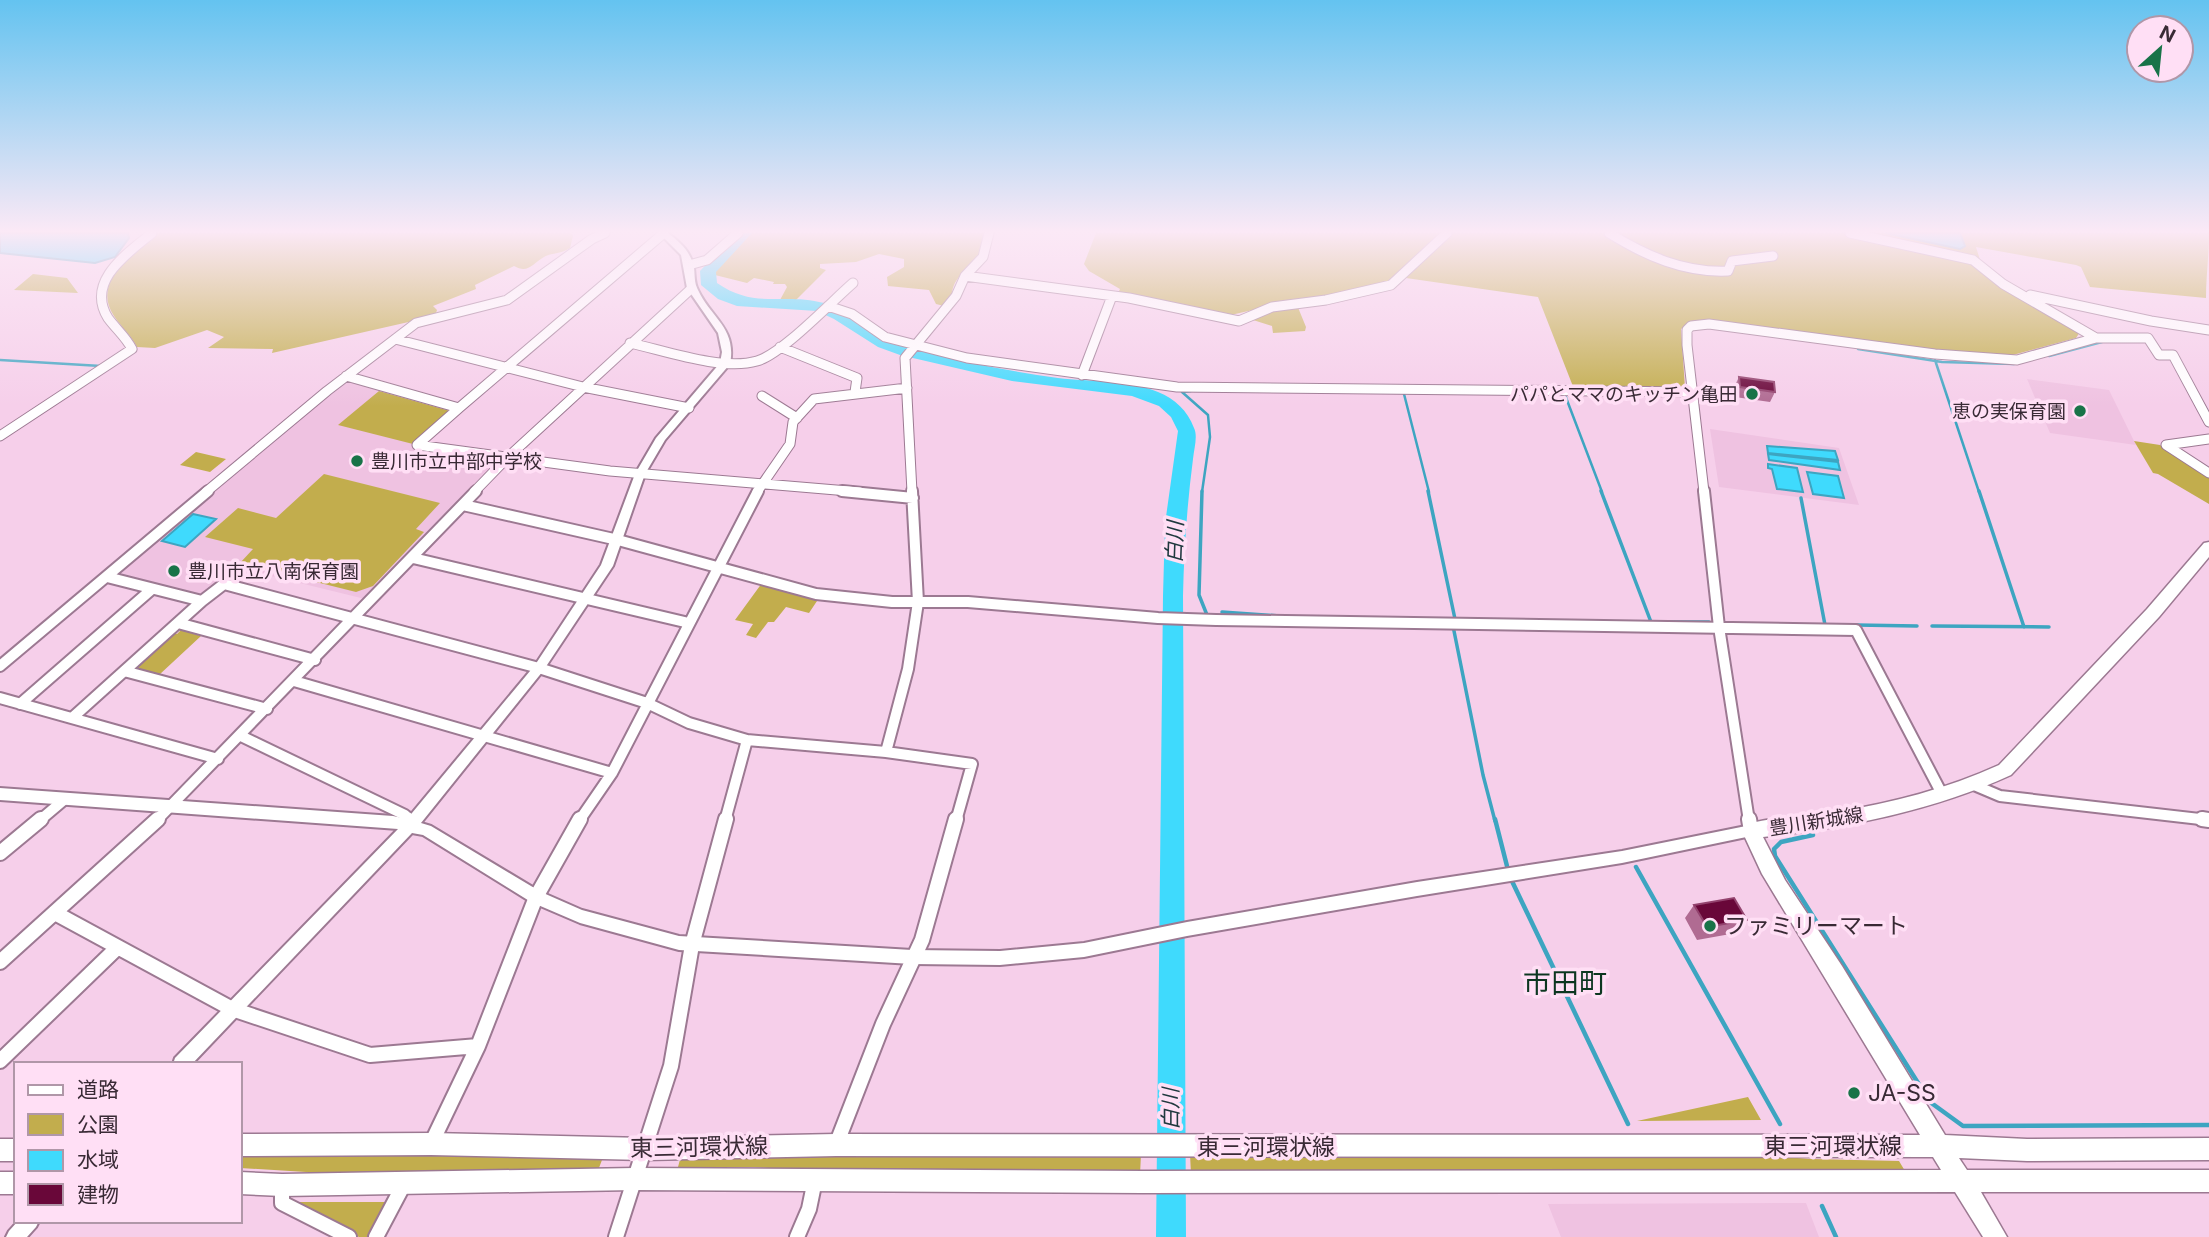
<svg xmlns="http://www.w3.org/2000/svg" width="2209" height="1237" font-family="Inter,'Noto Sans JP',sans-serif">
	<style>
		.built { fill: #efc2e1 }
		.green { fill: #c2ad4d }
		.water { fill: #3fdafd; stroke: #3da5c1; stroke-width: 2 }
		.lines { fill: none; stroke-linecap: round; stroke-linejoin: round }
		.stream-far2 { stroke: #3da5c1; stroke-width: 2.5 }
		.stream-far1 { stroke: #3da5c1; stroke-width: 3.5 }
		.stream { stroke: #3da5c1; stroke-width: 4.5 }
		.river { fill: #3fdafd; fill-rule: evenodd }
		.minor-far2-casing { stroke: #9c7992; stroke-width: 11 }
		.minor-far1-casing { stroke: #9c7992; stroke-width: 14 }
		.minor-casing { stroke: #9c7992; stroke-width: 18 }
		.tertiary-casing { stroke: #9c7992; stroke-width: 4 }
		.primary-casing { stroke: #9c7992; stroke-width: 3 }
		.minor-far2 { stroke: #fff; stroke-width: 9 }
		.minor-far1 { stroke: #fff; stroke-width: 10 }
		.minor { stroke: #fff; stroke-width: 14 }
		.tertiary { fill: #fff; fill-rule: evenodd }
		.primary { fill: #fff; fill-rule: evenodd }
		.wall { fill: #b06b92 }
		.building { fill: #690739; stroke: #93436e; stroke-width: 2 }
		.poi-dot { fill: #187348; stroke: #ffdff5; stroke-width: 2.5 }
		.labels { text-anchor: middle; stroke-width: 7; stroke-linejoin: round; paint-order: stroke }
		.poi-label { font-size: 19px; fill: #392a35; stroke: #ffdff5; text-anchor: end }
		.street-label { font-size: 19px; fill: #392a35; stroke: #ffdff5 }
		.water-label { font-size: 21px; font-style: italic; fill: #20393f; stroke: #ffdff5 }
		.near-poi-label { font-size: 23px; fill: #392a35; stroke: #ffdff5; text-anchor: start }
		.near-street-label { font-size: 23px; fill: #392a35; stroke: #ffdff5 }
		.near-quarter-label { font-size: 28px; fill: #0d3721; stroke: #ffdff5 }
	</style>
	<rect width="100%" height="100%" fill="#f6cfea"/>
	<path class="built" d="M2027,379L2109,390L2136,445L2050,433Z
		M346,381L452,411L412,446L494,463L365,599L235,567L201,597L114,575Z
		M1710,429L1839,448L1859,505L1719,487Z
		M1806,1203L1819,1237H1561L1548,1204Z"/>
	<path class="green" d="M156,233H571L573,236L570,248C561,254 550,253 544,257C532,264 528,274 514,266L475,285L476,289L433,306L437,310L435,316L272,353L273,349L208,348L224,337L207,330L155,348L137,347C131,335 121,327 114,316C91,282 132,252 156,233Z
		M746,233H986C984,239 983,248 979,255C971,270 952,275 952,296L944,306L936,304L929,290L888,286L887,277L904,267V259L879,254L856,262L820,264V268L826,270L796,300H780L787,287L785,284H773L774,282L754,278L747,283L715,275V268Z
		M1096,233H2209C2209,255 2206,276 2206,298L2090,287L2081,267L2076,265L1976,247L1980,260L1974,264L1982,273L2080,332L2076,338L2009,356L1935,352L1695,320L1681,329L1685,388L1574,389L1538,297L1399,277L1390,283L1297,305L1306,327L1305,331L1273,333L1272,326L1253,320L1257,309L1222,317L1118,293L1120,289L1089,271L1084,264Z
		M33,274L67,278L78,293L14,290Z
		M379,391L450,411L413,444L338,425Z
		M2134,441L2160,445L2209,477V504L2158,474L2153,473Z
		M196,452L226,459L210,472L180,465Z
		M324,474L440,503L416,529L424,532L373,586L356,592L240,563L253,549L205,537L238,508L276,518Z
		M762,583L819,598L809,613L786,607L774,622H768L756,638L746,635L753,624L735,620Z
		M181,630L201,636L159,675L136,668V666L173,632L177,634Z
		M1748,1097L1761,1120L1637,1121Z
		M240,1152H423L602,1160L597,1173L306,1172L240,1168Z
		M682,1152L1141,1154L1140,1175H858L754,1167H678Z
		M1714,1152L1811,1159L1899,1161L1908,1176L1191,1174L1190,1154Z
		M290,1202H389L371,1237H359Z"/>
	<path class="water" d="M0,233H128L129,238L115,257L95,263L0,253Z
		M1885,233H1960L1965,246L1960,249Z
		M1767,446L1835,451L1838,460L1768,453Z
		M1768,454L1838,462L1840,470L1769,460Z
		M1768,464L1797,468L1803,492L1777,489L1772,469L1768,468Z
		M1807,472L1838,476L1844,498L1813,494Z
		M193,514L216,519L185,547L162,541Z"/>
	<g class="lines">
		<path class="stream-far2" d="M1858,349L1942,362L2014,364
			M2049,356L2102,342
			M0,360L101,366
			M1935,360L1979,492
			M1191,391L1182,392L1208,415L1210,437L1202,492
			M1404,394L1429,492
			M1565,395L1602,492"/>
		<path class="stream-far1" d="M1202,491L1199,595L1207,615
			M1428,491L1455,619
			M1601,491L1651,622
			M1979,491L2024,627
			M1801,498L1825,625
			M1222,612L1280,616
			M1665,622H1709
			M1856,625L1917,626
			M1453,626L1483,775L1495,821
			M1932,626L2049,627"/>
		<path class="stream" d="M1495,819L1508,870
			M1813,835L1781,842L1774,849L1775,856L1930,1102L1963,1126L2209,1125
			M1636,867L1780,1124
			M1510,877L1628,1124
			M1822,1206L1836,1237"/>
		<path class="river" d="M736,233H752L716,272L717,283C756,310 783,292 824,303C855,311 877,338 908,347C957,361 1008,371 1058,378C1091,382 1127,379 1158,392C1175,399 1187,410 1194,428C1198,436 1194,449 1193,459C1187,505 1184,550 1183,596L1186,1237H1156L1163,596L1165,524L1178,431L1171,417L1159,406L1132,396L1012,381L900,355L878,347L834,319L817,311L737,306L718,299L701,285L700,271Z"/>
		<g class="minor-far2-casing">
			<path id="minor-far2" d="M1609,233C1646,256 1684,273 1728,271L1732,261L1773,256
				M1850,233L1973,260L2003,284L2096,338
				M689,265L707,260L738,233
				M965,276L1129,298L1239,321L1272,307L1326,300L1391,285L1447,233
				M2030,295L2151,321L2209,330
				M828,306L852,314L885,337L967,358L1177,387L1693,392
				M395,339L583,387L689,408
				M630,343C666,351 722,371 757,361C782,354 831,302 853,283
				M780,347L857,378L855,392
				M1082,375L1112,296
				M346,376L459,408L417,445L610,471L860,492
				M762,396L797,418
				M459,408L664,233
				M0,436L132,349C126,337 116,329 108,318C85,281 128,253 152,233
				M2209,439L2166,445L2209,473
				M206,492L327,391L416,323L507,300L592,239L605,233
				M474,492L506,459L692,288
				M757,492L790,444L793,422L814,399L907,388
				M912,492L905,358L956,296L965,276L983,257L989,233
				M1704,492L1687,345V330L1691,326L1709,324L1935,354L2017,360L2096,338H2148L2159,355H2173L2209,422"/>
		</g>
		<g class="minor-far1-casing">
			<path id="minor-far1" d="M842,491L913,498
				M1704,491L1719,627L1749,821
				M463,505L618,540L816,594L892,602H968L1158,618L1216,620L1856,630L1942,794
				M413,558L689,623
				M107,577L202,601L224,584L539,668L647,703L689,723L747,740L886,752L972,764L956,821
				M178,623L315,660
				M0,666L208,491
				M124,671L267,709
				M294,681L612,773
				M0,698L218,759
				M20,704L152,589
				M72,718L202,601
				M241,736L405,815L407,821
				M886,752L908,669L918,602L912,491
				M1974,785L2000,796L2209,820
				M39,821L65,799
				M156,821L476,491
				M579,821L612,773L758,491
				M725,821L747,740"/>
		</g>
		<g class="minor-casing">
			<path id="minor" d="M407,819L409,825
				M1749,819L1751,831
				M2202,819L2209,820
				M0,853L41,819
				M55,913L232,1009L370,1055L478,1046
				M0,962L158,819
				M0,1061L117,948
				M431,1144L478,1046L536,897L580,819
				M836,1145L883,1024L922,940L956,819
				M282,1185V1203L349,1237
				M376,1237L404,1184
				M616,1237L671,1066L692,945L726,819
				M797,1237L809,1209L815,1180"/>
		</g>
		<g class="tertiary-casing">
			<path id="tertiary" d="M659,233H668C680,242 691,252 694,268C695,275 694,283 698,290C711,318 737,328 730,364L665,440L645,474L613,566L543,671L421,823L431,826L541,892L582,910L679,936L912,950L1000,951L1084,943L1187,922L1417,882L1622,851L1751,825L1756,827L1758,831L1756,835L1622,863L1417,896L1187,936L1084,957L1000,965L912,964L679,950L580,923L531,902L423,835L412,833L192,1064H173L175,1058L398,829L0,800V788L393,816L407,819L535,665L601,565L635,474L656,438L720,363L722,352L718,333L687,288L681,255Z
				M18,1221H39L36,1227L27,1237H6L9,1231Z"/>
		</g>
		<g class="primary-casing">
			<path id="primary" d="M2209,542V557L2159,617L2011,775C1932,811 1849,827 1763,837L1785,880L1842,966L1945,1135L2027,1139L2209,1138V1160L2027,1161L1959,1158L1967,1170H2209V1192H1981L2007,1237H1983L1955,1192L1143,1193L635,1190L282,1196L240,1194V1172L282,1174L635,1168L1143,1171L1941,1170L1933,1157L836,1156L644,1160L431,1155L240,1156V1134L431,1133L644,1138L836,1134L1920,1135L1762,874L1742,831L1745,825C1772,816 1806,817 1835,812C1892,803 1946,789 1999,765L2147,609L2204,543Z
				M0,1139H16V1161H0Z
				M0,1172H16V1194H0Z"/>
		</g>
		<use href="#minor-far2" class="minor-far2"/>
		<use href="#minor-far1" class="minor-far1"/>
		<use href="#minor" class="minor"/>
		<use href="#tertiary" class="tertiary"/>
		<use href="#primary" class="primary"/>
	</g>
	<path class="wall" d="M1739,377L1775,392L1770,402L1735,397L1734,387Z
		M1694,905L1747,920L1736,933L1697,940L1685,918Z"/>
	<path class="building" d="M1739,377L1774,382L1775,392L1740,387Z
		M1734,898L1747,920L1707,927L1694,905Z"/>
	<linearGradient id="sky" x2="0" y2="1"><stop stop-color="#64c3f0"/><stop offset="0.57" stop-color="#fbe9f6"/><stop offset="1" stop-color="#fbe9f6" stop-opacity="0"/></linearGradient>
	<rect width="2209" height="406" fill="url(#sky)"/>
	<g class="poi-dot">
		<circle cx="1752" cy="394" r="7"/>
		<circle cx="2080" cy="411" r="7"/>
		<circle cx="357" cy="461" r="7"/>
		<circle cx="174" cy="571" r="7"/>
		<circle cx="1710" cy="926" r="7"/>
		<circle cx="1854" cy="1093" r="7"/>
	</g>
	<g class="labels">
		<g class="poi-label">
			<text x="1738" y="401">パパとママのキッチン亀田</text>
			<text x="2066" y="418">恵の実保育園</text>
			<text x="371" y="468" text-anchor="start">豊川市立中部中学校</text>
			<text x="188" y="578" text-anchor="start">豊川市立八南保育園</text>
		</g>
		<g class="street-label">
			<text transform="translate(1816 821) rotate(-9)" y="7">豊川新城線</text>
		</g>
		<g class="water-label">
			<text transform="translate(1175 542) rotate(-88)" y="7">白川</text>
			<text transform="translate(1171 1109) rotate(-90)" y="7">白川</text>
		</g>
		<g class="near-poi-label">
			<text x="1724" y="934">ファミリーマート</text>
			<text x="1868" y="1101">JA-SS</text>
		</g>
		<g class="near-street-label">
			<text x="1833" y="1154">東三河環状線</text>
			<text transform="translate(699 1147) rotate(-1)" y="8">東三河環状線</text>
			<text x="1266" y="1155">東三河環状線</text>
		</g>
		<g class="near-quarter-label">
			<text x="1565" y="993">市田町</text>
		</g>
	</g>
	<rect x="14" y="1062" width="228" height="161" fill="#ffdff5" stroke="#b097a8" stroke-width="2"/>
	<rect x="28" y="1085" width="35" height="10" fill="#ffffff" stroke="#b097a8" stroke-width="2"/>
	<text x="77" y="1097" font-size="21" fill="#392a35">道路</text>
	<rect x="28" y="1114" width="35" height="21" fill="#c2ad4d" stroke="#b097a8" stroke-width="2"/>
	<text x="77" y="1132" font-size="21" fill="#392a35">公園</text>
	<rect x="28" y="1150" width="35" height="21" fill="#3fdafd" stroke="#b097a8" stroke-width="2"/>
	<text x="77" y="1167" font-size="21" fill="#392a35">水域</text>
	<rect x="28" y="1184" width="35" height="21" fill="#690739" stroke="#b097a8" stroke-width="2"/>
	<text x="77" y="1202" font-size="21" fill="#392a35">建物</text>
	<g transform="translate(2160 49) rotate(27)"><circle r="33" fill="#ffdff5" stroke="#b097a8" stroke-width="2"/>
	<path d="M0-5L12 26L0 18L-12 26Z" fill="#187348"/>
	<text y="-10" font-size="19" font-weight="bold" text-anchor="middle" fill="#392a35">N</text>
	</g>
</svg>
